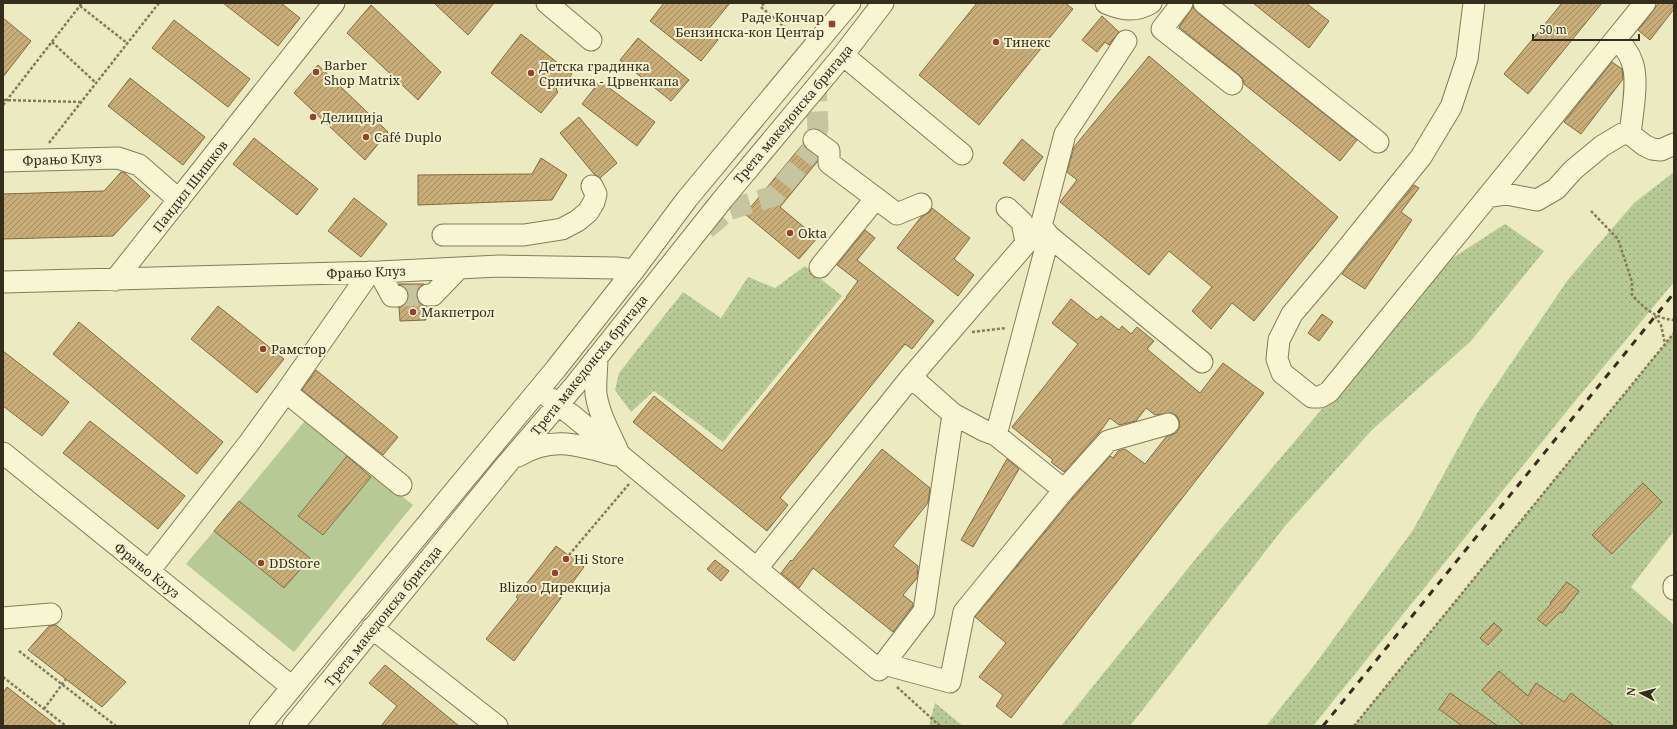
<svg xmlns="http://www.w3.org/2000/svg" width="1677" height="729" font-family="'Noto Serif',serif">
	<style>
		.grass { fill: url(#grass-dots) }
		.park { fill: #b7ca95 }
		.building { fill: url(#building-hatch); stroke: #836b40 }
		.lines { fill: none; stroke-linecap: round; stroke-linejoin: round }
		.minor-tunnel { stroke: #c7c4a0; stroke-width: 21; stroke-dasharray: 21 10; stroke-linecap: butt }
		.minor-casing { stroke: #857b59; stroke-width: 23 }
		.path { stroke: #857b59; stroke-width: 2.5; stroke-dasharray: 3 2; stroke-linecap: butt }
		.minor { stroke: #f8f5d3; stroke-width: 21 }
		.rail { stroke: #352e1d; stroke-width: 3; stroke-dasharray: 7 7; stroke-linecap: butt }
		.poi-dot { fill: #92432b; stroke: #f4f2d0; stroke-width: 1.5 }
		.labels { text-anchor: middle; stroke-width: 4; stroke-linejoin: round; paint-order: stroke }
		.poi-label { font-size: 13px; fill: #352e1d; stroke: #f4f2d0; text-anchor: start }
		.street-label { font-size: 13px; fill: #352e1d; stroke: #f4f2d0 }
	</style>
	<defs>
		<pattern id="grass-dots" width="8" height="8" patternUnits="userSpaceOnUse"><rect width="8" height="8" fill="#b7ca95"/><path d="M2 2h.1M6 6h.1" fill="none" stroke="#96a479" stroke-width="1.8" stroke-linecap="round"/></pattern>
		<pattern id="building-hatch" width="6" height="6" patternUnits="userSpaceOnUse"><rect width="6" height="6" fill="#c9ad78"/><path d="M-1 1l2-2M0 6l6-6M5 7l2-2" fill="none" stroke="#a48d62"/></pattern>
	</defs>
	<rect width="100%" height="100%" fill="#eceac1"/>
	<path class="grass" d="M1674,172V282L1571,406L1313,726H1266L1313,667L1413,530L1478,412L1567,281L1634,203Z
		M1505,224L1544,251L1471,341L1372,430L1285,526L1130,726H1061L1198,556L1445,263Z
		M805,266L842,296L723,442L654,391L631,412L615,390L619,373L683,292L721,318L748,277L775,288Z
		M1674,333V531L1631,587L1674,625V726H1614L1571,693L1545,726H1354Z
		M935,703L963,726H929Z"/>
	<path class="park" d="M308,417L349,454L298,516L323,535L374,473L413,505L294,652L186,564L214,531L284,588L310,558L239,501Z"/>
	<path class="building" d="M223,3H281L300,18L278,46Z
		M434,3H494L468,35Z
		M664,3H730L707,31L718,40L701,61L650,21Z
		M977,3H1065L1073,9L979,125L919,75Z
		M1253,3H1306L1329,21L1309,48Z
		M1562,3H1602L1528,94L1504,74Z
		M1659,3H1674V9L1650,40L1638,30Z
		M371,5L441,72L418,100L347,33Z
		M1193,7L1197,12L1357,140L1340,161L1244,84L1243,79L1239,75L1179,27Z
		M1102,16L1119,32L1109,45L1105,42L1097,52L1082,40Z
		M3,18L31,41L3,77Z
		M174,20L250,79L228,107L152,48Z
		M521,34L572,74L561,88L558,87L556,89L558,92L541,113L491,73Z
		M638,38L689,80L671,101L620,60Z
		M1149,56L1338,217L1254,321L1232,303L1211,329L1192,311L1212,287L1169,251L1149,275L1060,202L1077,180L1067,172L1074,147Z
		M1612,62L1622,69L1623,79L1581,134L1564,122Z
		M318,65L388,132L365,160L294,93Z
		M130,78L205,137L183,165L108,106Z
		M600,81L655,122L637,146L582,104Z
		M579,117L617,163L600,178L594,174L560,133Z
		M254,138L318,189L297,215L233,164Z
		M1022,139L1043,157L1024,181L1003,163Z
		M803,144L807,150L817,157V162L780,207L817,238L799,259L745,214Z
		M541,158L567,175L552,200L418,205V175L532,174Z
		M121,172L125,173L150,196L113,236L3,239V194L104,191Z
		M1414,185L1419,188L1401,212L1412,220L1365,289L1342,274Z
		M354,198L387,224L361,257L328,231Z
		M932,208L970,238L954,259L974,275L958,296L897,248L921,217L930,212Z
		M865,230L875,238L857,260L934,321L912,349L905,344L780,498L788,505L767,531L633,422L654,396L722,451L847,297H846L858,281L837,265Z
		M399,284H424L418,289L416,295L418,301L426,306V320L400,321L399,307L407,302L409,296L407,290Z
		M1071,299L1097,320L1101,316L1119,330L1122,326L1131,334L1137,327L1154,341L1147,349L1200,393L1223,363L1264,393L1011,718L996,706L1003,695L979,677L1006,643L975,617L1073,498L1110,456L1113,458L1118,451L1125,449L1145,464L1166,437L1176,433L1180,427L1179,420L1177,416L1171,413L1155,415L1146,408L1136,421L1119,425L1110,418L1099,433L1064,472L1051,462L1053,460L1012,427L1078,344L1052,323Z
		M218,306L284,359L257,393L191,339Z
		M1322,314L1333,322L1319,341L1308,333Z
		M79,322L223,442L197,474L53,354Z
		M3,351L69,402L42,436L3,406Z
		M316,370L398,437L383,455L302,390Z
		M90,421L185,496L158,529L63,453Z
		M882,449L930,488L928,503L893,546L918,566L917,578L903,595L913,603V606L893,632L813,568L799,588L781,573L791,560L792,561Z
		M347,456L371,477L323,535L298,516Z
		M1007,459L1019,469L973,547L961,540Z
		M1643,483L1662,502L1612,554L1592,535Z
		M239,501L310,558L284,588L214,531Z
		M556,546L584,567L514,661L486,639L518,599L516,597Z
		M715,560L729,571L721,581L707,569Z
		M1567,582L1579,591L1562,613L1560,612L1546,626L1537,619L1551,604L1550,603Z
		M1494,623L1502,630L1488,645L1480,638Z
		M56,625L126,682L102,707L28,650L49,626Z
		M385,665L459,726H381L397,706L369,683Z
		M1499,671L1528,696L1536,683L1564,702L1571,693L1614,726H1524L1482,690Z
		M7,687L57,726H3V693Z
		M1450,693L1498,726H1462L1439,709Z"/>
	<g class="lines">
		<path class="minor-tunnel" d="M706,229L728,210L774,196L811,151L818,128L816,86
			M397,296L428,295"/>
		<g class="minor-casing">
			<path id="minor" d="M547,3L591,40
				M1106,3C1123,10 1135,12 1151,3
				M1182,3L1162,29L1232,84
				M1204,3L1378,142
				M1474,3L1467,59L1451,107L1421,157L1333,266L1292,314L1279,340L1277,359L1282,373L1312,397H1320L1329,392L1645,3
				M1616,39C1623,46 1629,52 1632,62C1639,79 1632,115 1630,134
				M843,55L962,154
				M814,140L829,151V163L897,214L921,204
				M3,161L118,158L139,165L179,200
				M1487,197L1506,194L1537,200L1556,189L1573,170L1602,146L1622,134H1630L1644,145L1652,149L1661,150L1674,144
				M1007,208L1022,222L1026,242
				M1041,226L1049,236L1202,362
				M443,235H524L562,229L577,221L588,212L594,202L596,194L592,186
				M820,267L876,198
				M379,272L392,296H397
				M115,280L334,3
				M3,282L379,272L499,266L616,268L634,270
				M428,295H433L459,268
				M597,357C597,369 595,382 596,394C599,414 609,432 617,449
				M286,392L401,485
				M547,396L573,416L879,670L924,611L953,414
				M996,435L1049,236
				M3,453L292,687
				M518,456C552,435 579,445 615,455
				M1064,490L1108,441L1168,424
				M757,568L911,377L1041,226L1065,134L1126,41
				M149,571L249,443L286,392L370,272
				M1674,586V589
				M3,618L51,614
				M372,628L497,726
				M884,664L950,682L964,612L1064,490L996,435L985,431L953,414L911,377
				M260,726L555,370L634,270L687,199L850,3
				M293,726L507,464L575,385L723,199L843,55L883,3"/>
		</g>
		<path class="path" d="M764,3L761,7L799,39
			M80,6L127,43
			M52,42L96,83
			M3,100L81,102
			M3,105L82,3
			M49,143L159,3
			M1591,211L1618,239L1632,282V295C1644,308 1656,319 1674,320
			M1655,316L1661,325L1665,344
			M972,332L1006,328
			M569,555L629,484
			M19,651L116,726
			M3,677L66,726
			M897,687L940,726
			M44,709L66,679
			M1354,726L1674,333"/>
		<use href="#minor" class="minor"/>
		<path class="rail" d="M1323,726L1674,293"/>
	</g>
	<g class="poi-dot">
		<rect x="828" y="20" width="8" height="8" rx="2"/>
		<circle cx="996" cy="42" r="4"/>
		<circle cx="316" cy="72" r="4"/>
		<circle cx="531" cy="73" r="4"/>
		<circle cx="313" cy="117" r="4"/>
		<circle cx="366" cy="137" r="4"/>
		<circle cx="790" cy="233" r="4"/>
		<circle cx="413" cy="312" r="4"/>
		<circle cx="263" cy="349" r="4"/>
		<circle cx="566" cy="559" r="4"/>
		<circle cx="261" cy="563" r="4"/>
		<circle cx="555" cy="573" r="4"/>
	</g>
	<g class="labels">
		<g class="poi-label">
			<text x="824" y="22" text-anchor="end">Раде Кончар<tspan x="824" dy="15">Бензинска-кон Центар</tspan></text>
			<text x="1004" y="47">Тинекс</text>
			<text x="324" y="70">Barber<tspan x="324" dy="15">Shop Matrix</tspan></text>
			<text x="539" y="71">Детска градинка<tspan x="539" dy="15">Срничка - Црвенкапа</tspan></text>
			<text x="321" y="122">Делиција</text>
			<text x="374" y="142">Café Duplo</text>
			<text x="798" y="238">Okta</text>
			<text x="421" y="317">Макпетрол</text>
			<text x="271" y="354">Рамстор</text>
			<text x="574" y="564">Hi Store</text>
			<text x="269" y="568">DDStore</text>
			<text x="555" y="592" text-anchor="middle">Blizoo Дирекција</text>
		</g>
		<g class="street-label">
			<text transform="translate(793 114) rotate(-50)" y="5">Трета македонска бригада</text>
			<text transform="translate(62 159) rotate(-2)" y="5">Фрањо Клуз</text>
			<text transform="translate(190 186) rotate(-52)" y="5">Пандил Шишков</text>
			<text transform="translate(366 272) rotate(-2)" y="5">Фрањо Клуз</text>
			<text transform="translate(589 365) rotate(-51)" y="5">Трета македонска бригада</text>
			<text transform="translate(147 570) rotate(39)" y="5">Фрањо Клуз</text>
			<text transform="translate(383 616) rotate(-51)" y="5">Трета македонска бригада</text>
		</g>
	</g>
	<rect width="1677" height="729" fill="none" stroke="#352e1d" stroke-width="8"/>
	<g transform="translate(1641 693) rotate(277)" stroke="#f4f2d0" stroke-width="3" paint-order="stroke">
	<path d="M0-3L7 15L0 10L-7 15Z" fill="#352e1d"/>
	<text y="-6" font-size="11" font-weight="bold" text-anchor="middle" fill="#352e1d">N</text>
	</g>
	<path d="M1533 34v6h106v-6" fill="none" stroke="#352e1d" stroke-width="2"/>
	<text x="1539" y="34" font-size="12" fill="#352e1d" stroke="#f4f2d0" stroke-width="3" paint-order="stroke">50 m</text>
</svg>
